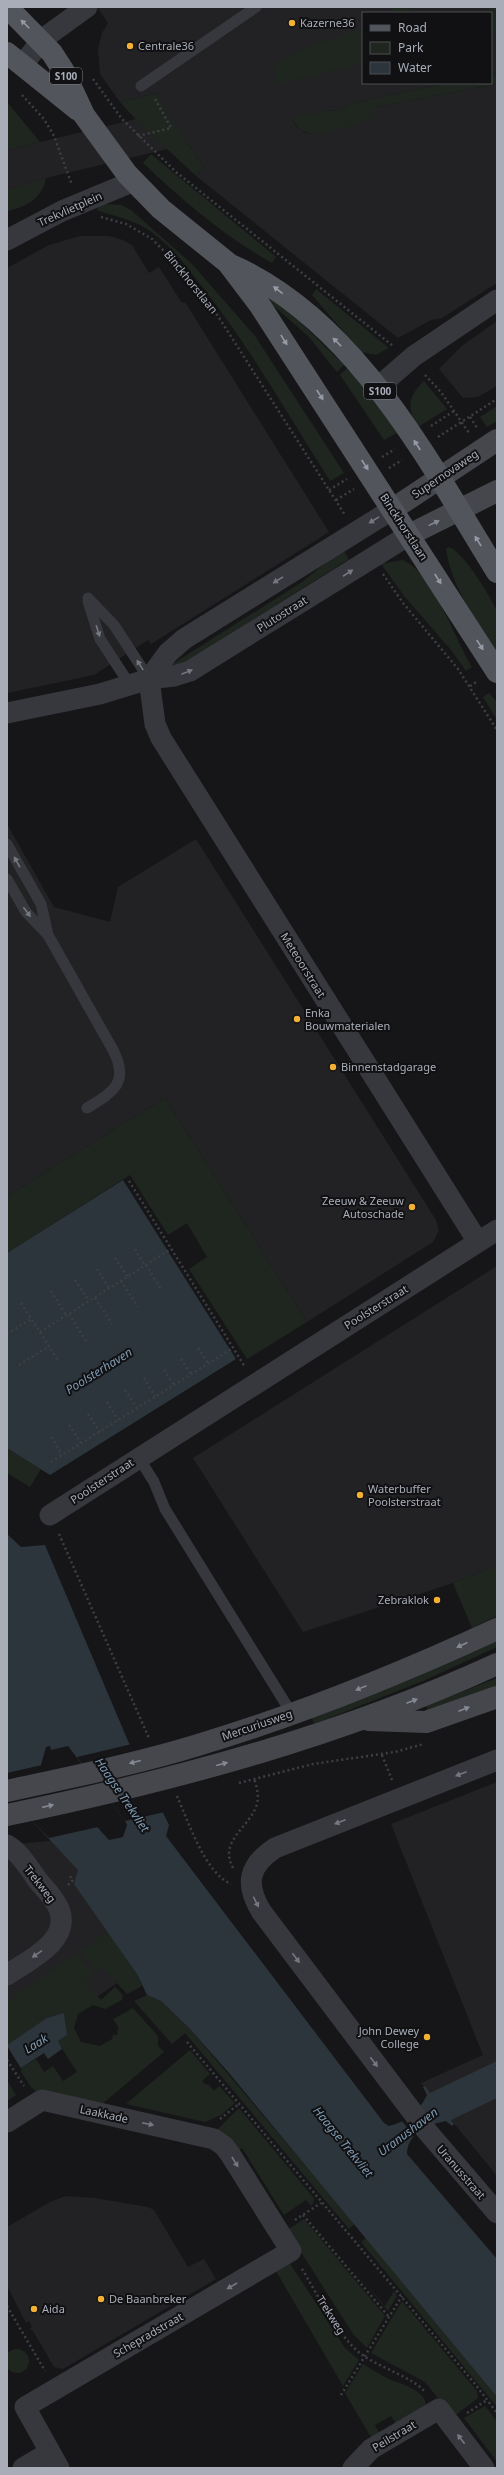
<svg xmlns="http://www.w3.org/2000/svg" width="504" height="2475" font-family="'Noto Sans',sans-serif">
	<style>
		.built { fill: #222225 }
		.green { fill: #1e261f }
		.water { fill: #2c353c; fill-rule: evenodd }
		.pier { fill: #161618 }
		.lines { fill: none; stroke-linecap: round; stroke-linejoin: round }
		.path { stroke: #3d3f44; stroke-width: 2.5; stroke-dasharray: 2 3; stroke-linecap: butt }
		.service { stroke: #37383d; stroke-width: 11 }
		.minor { stroke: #37383d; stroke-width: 21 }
		.secondary { stroke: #45474d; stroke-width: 22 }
		.primary { stroke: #53555c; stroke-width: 22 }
		.oneway { fill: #979ba6 }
		.oneway2 { fill: #757881 }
		.oneway3 { fill: #858993 }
		.poi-dot { fill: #f2b134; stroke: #111113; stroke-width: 1.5 }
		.labels { text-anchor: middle; stroke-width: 4; stroke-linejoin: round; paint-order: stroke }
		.shield { fill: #111113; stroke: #7b7e86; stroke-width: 1 }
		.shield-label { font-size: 10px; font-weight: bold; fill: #a8adb8 }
		.poi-label { font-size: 11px; fill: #a8adb8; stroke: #111113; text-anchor: start }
		.street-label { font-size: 11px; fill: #a8adb8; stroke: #111113 }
		.water-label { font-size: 12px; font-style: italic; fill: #7f9bb3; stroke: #111113 }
	</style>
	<rect width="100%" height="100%" fill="#161618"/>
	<path class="built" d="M97,7H497V73L491,74V13H363V83H446L350,104L339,110L322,111L292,119L296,126L305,133L323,135L377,107L497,84V283L442,318L431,320L398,338L196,176L204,167L188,144L46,178L7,190V150L165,112L156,93L120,102L100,74L98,49L102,33L108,23Z
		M80,236H109L123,240L132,245L149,273L159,267L182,303L185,302L329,532L151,644L148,640L94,675L7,693V268L49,245Z
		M497,321V386L478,397L463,398L439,369L463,345Z
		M7,824L54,907L110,922L118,887L196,839L436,1220L439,1230L433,1242L307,1322L165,1098L7,1196Z
		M497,1266V1565L453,1583L303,1632L193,1458Z
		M497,1782V2176L421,2083L483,2055L391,1824Z
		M59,1840L145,1964L7,2058V1845Z
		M66,2196L95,2198L148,2207L154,2210L188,2267L204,2259L216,2279L63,2369L54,2367L33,2331L30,2329L32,2327L29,2321L26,2323L7,2286V2227L50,2202Z"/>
	<path class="green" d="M394,7H408L412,13H386Z
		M489,7H497V34L491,35V13H483L488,12Z
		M363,27V63L276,85L274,65L291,54Z
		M497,73V84L377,107L374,118L323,135C309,135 298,132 292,118L322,111L339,110L350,104L446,83H491V74Z
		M157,93L166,113L204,167L196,176L140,124L120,102Z
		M7,102L40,142L7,150Z
		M151,154L276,257L272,263C224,236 183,201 143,163Z
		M46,178C43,198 26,207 7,211V190Z
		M106,204L121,205L131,210L192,264L255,336L344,473L330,481C288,415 249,345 200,284C185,265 170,244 150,231C134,219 115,217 97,210L99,206Z
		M251,286L291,313L344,365L337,372L308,336Z
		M316,289L389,348L376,355L361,352L312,295Z
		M347,368L375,401L397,433L384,440L340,375Z
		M424,381L447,409L418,427C406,408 408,396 424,381Z
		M497,406V421L487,427L480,417Z
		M448,547C461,548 491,597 496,609C500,618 497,642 497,653C476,620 452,589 446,549Z
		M343,549L349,559L166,674L163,670L302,582Z
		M402,560C431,569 456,641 472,667L466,671L451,650L405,597L381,564Z
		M489,693L497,702V720L483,697Z
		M165,1098L307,1322L247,1359L189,1269L207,1257L187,1223L168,1235L130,1175L7,1253V1196Z
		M7,1448L41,1469L30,1487L7,1473Z
		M497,1565V1616L472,1628L453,1583Z
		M497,1640V1647L423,1681L314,1724L312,1718L407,1681Z
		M497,1678V1690L430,1715L426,1706Z
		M108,1931L137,1974L142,1986L127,1994L102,1967L97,1972L78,1952Z
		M75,1954L94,1974L84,1983L101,2000L115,1987L123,1995L122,2000L105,2009L93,2005L78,2014L74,2028L81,2042L100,2046L112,2039L113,2035H117L118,2027L113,2019L133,2008L158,2036V2046L164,2052L101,2105L38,2093L31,2087L19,2069L36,2059L44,2072L53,2066L63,2081L77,2072L57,2041L66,2026L64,2013L47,2018L7,2045V2001Z
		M147,1995L161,2001L189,2028L355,2224L349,2229L185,2033L172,2044L134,2001Z
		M190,2050L210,2074L202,2081L206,2085L208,2084L214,2091L219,2086L235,2103L221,2115L205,2122L126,2104Z
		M7,2080L16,2095L7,2101Z
		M239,2108L313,2197L314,2202L311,2206L306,2200L284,2215L242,2148L236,2152L214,2133Z
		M304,2219L385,2316L367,2348L353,2334L287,2230Z
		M366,2238L497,2397V2407L361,2242Z
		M289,2262L345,2348L359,2360L343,2386L273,2266Z
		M360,2277L385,2306L394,2291L397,2296L388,2311Z
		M402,2301L477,2391L478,2398L453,2417L425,2382L371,2353Z
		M5 2361a12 12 0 1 1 24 0a12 12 0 1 1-24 0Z
		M363,2364C371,2369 379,2374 387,2378C399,2384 426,2389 426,2406L397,2425L391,2416L375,2425L380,2434L372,2439L345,2393Z
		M485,2406L497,2422V2462L464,2418Z"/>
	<path class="water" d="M123,1180L236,1359L50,1475L7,1448V1253Z
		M7,1534L21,1547L45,1545L128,1741L169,1825L166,1836L384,2123L389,2126C408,2121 418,2113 427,2095L423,2087L425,2086L430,2093L497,2061V2098L451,2120L454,2124L452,2126L446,2121C429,2124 407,2133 407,2154L497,2259V2397L229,2073L189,2028L161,2001L147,1995L137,1974L74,1884L78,1870L7,1794ZM50,1746L51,1750L68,1746L125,1821L127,1825L123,1837L109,1840L41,1765L46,1747Z
		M64,2013L67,2035L58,2041L62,2049L48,2059L44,2053L7,2077V2045L47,2018Z"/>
	<path class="pier" d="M132,1744L165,1812L125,1821L77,1757Z
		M42,1765L98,1827L49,1838L7,1795V1773Z
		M7,2046L22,2070L7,2079Z
		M418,2109L431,2126L415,2138L402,2121Z"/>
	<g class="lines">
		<path class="path" d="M93,79L122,119L176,172L393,346
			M22,95L44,119L54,136L72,185
			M138,136L171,128L154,97
			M101,217L126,224L152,239L185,272L216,313L345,515
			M425,375L441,392L469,433
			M470,417L477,428
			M431,426L454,411
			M438,437L497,399
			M382,457L395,449
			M389,468L402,460
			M329,490L347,479
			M336,500L354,489
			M383,574L403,603L458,669L497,730
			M470,686L478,681
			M129,1181L245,1367
			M135,1249L145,1266
			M115,1258L128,1277
			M146,1265L161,1289
			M97,1269L109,1288
			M75,1280L89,1301
			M121,1281L138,1307
			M51,1291L66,1315
			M95,1298L112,1324
			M21,1303L59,1362
			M69,1314L86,1341
			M40,1332L171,1249
			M7,1334L31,1319
			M198,1348L208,1363
			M181,1359L191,1374
			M19,1365L49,1346
			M164,1370L174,1385
			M144,1378L155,1396
			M125,1390L137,1408
			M107,1402L118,1420
			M88,1414L100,1432
			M69,1425L81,1443
			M52,1437L62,1455
			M51,1462L233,1348
			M59,1534L149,1738
			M382,1755L392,1780
			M239,1783L313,1764L395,1752L424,1744
			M177,1796C188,1821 205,1873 231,1884
			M233,1868C218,1840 250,1828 257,1804C259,1795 257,1787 254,1779
			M68,1885L73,1880L68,1874
			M187,2042L475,2384L497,2413
			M7,2060L24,2086
			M220,2119L240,2103
			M303,2215L389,2317
			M295,2220L321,2203
			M302,2269C318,2295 337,2335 361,2354C380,2368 413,2377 426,2393
			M7,2306L45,2371
			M341,2395L402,2296
			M467,2413L487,2400"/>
		<path class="service" d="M141,86L256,7
			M88,598L114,625L149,679
			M88,601L100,639L130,685
			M7,844L41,904L48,935L26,912L7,879
			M48,935L113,1050C130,1083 113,1092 87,1108
			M139,1458L154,1482L165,1509L292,1714"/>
		<path class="minor" d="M22,65L44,38L87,7
			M7,240L62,211L134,181
			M377,388L414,356L497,300
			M149,679L155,724L161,738L478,1242
			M149,679L168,653L184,639L393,509
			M7,713L100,694L149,679L174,676L190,671L409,535
			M50,1515L497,1230
			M497,1760L275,1848C248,1866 245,1884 261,1911L426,2130L497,2213
			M7,1845C20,1852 30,1870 39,1882C46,1890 55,1899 59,1909C72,1941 27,1961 7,1975
			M7,2122L42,2100L214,2139L224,2146L230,2154L291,2251L25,2407L59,2468
			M23,2468L50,2452
			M353,2468L371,2449L439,2409L484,2468"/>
		<path class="secondary" d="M393,509L497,440
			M409,535L497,491
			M369,1720L426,1722L497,1697
			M7,1791C71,1777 136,1764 198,1745C301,1714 400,1674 497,1629
			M7,1815C176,1780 340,1736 497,1664"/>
		<path class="primary" d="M7,7L52,53L63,70L84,115L127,174L161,209L228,263L259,304L497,672
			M7,53L78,110
			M231,265C356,320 428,461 497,572"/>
	</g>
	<defs><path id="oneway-solid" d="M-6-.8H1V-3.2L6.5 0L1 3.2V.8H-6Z"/></defs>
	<g class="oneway">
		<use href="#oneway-solid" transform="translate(25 24) rotate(-135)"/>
		<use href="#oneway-solid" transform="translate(278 290) rotate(-142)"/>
		<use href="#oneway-solid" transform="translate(284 340) rotate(58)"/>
		<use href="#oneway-solid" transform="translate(337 342) rotate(-135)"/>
		<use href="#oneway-solid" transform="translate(320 395) rotate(57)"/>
		<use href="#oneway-solid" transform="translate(417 445) rotate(-123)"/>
		<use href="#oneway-solid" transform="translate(365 465) rotate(57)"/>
		<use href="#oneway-solid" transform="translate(478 541) rotate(-122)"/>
		<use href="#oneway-solid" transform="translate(438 579) rotate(57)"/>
		<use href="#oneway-solid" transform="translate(480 645) rotate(57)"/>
	</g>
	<g class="oneway2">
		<use href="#oneway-solid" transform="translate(374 520) rotate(148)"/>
		<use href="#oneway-solid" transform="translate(348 573) rotate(-33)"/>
		<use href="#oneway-solid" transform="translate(278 580) rotate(148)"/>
		<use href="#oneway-solid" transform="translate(98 631) rotate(72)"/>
		<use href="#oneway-solid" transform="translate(140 665) rotate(-122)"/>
		<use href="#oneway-solid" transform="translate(187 672) rotate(-22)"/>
		<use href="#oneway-solid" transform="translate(17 862) rotate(-119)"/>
		<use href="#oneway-solid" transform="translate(27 912) rotate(53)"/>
		<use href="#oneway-solid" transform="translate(461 1774) rotate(159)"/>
		<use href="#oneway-solid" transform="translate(340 1822) rotate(159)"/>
		<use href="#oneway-solid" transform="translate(256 1902) rotate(64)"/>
		<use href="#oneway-solid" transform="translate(37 1954) rotate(145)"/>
		<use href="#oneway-solid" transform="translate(296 1958) rotate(53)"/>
		<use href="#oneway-solid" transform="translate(374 2062) rotate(53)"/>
		<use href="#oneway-solid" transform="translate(148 2124) rotate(12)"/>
		<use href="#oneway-solid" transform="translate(235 2162) rotate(58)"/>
		<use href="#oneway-solid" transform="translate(232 2286) rotate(150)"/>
		<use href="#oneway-solid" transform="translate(461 2439) rotate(-127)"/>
	</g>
	<g class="oneway3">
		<use href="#oneway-solid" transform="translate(434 523) rotate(-26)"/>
		<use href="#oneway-solid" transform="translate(462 1645) rotate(155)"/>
		<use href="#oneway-solid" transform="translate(361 1688) rotate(158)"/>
		<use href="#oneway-solid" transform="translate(412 1701) rotate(-21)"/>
		<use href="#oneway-solid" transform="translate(464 1709) rotate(-21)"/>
		<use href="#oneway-solid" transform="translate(135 1762) rotate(166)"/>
		<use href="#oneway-solid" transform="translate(222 1764) rotate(-15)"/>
		<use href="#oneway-solid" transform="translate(48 1806) rotate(-13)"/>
	</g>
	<g class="poi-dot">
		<circle cx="292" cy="23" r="4"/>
		<circle cx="130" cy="46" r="4"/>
		<circle cx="297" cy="1019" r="4"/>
		<circle cx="333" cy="1067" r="4"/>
		<circle cx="412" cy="1207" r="4"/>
		<circle cx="360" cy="1495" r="4"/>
		<circle cx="437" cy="1600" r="4"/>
		<circle cx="427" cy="2037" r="4"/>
		<circle cx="101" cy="2299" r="4"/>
		<circle cx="34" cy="2309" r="4"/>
	</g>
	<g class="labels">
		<g class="shield">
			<rect x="50" y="68" width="32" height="16" rx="3"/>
			<rect x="364" y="383" width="32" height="16" rx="3"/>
		</g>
		<g class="shield-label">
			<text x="66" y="80">S100</text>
			<text x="380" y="395">S100</text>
		</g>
		<g class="poi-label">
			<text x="300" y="27">Kazerne36</text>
			<text x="138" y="50">Centrale36</text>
			<text x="305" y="1017">Enka<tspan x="305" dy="13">Bouwmaterialen</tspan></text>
			<text x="341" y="1071">Binnenstadgarage</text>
			<text x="404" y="1205" text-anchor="end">Zeeuw &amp; Zeeuw<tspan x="404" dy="13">Autoschade</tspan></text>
			<text x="368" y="1493">Waterbuffer<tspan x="368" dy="13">Poolsterstraat</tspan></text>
			<text x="429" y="1604" text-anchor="end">Zebraklok</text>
			<text x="419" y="2035" text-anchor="end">John Dewey<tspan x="419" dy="13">College</tspan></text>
			<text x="109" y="2303">De Baanbreker</text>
			<text x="42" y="2313">Aida</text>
		</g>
		<g class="street-label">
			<text transform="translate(70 209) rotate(-24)" y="4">Trekvlietplein</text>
			<text transform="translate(191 282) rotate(51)" y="4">Binckhorstlaan</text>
			<text transform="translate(445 474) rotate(-34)" y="4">Supernovaweg</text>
			<text transform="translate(404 527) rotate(57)" y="4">Binckhorstlaan</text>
			<text transform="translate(282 614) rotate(-32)" y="4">Plutostraat</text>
			<text transform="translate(303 965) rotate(58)" y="4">Meteoorstraat</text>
			<text transform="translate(376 1307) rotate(-32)" y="4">Poolsterstraat</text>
			<text transform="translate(102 1481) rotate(-33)" y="4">Poolsterstraat</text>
			<text transform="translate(257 1725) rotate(-19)" y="4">Mercuriusweg</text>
			<text transform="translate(40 1884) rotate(52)" y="4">Trekweg</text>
			<text transform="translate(104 2114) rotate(12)" y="4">Laakkade</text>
			<text transform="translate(461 2172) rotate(49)" y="4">Uranusstraat</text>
			<text transform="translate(331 2315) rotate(58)" y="4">Trekweg</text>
			<text transform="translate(148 2335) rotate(-30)" y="4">Schepradstraat</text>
			<text transform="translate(394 2436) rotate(-31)" y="4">Peilstraat</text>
		</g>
		<g class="water-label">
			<text transform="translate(99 1371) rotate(-32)" y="4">Poolsterhaven</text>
			<text transform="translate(122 1795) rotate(56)" y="4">Haagse Trekvliet</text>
			<text transform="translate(36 2044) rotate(-32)" y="4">Laak</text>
			<text transform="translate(408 2132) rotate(-37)" y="4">Uranushaven</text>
			<text transform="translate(343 2142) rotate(51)" y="4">Haagse Trekvliet</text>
		</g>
	</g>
	<rect width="504" height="2475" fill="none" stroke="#a8adb8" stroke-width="16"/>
	<rect x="362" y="12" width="130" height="72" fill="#111113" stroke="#4d4f55"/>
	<rect x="370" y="25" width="20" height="6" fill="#53555c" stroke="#4d4f55"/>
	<text x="398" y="32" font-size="12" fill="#a8adb8">Road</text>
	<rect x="370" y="42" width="20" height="12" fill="#1e261f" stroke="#4d4f55"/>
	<text x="398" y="52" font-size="12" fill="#a8adb8">Park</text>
	<rect x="370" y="62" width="20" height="12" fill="#2c353c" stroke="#4d4f55"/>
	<text x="398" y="72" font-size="12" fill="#a8adb8">Water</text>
</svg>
